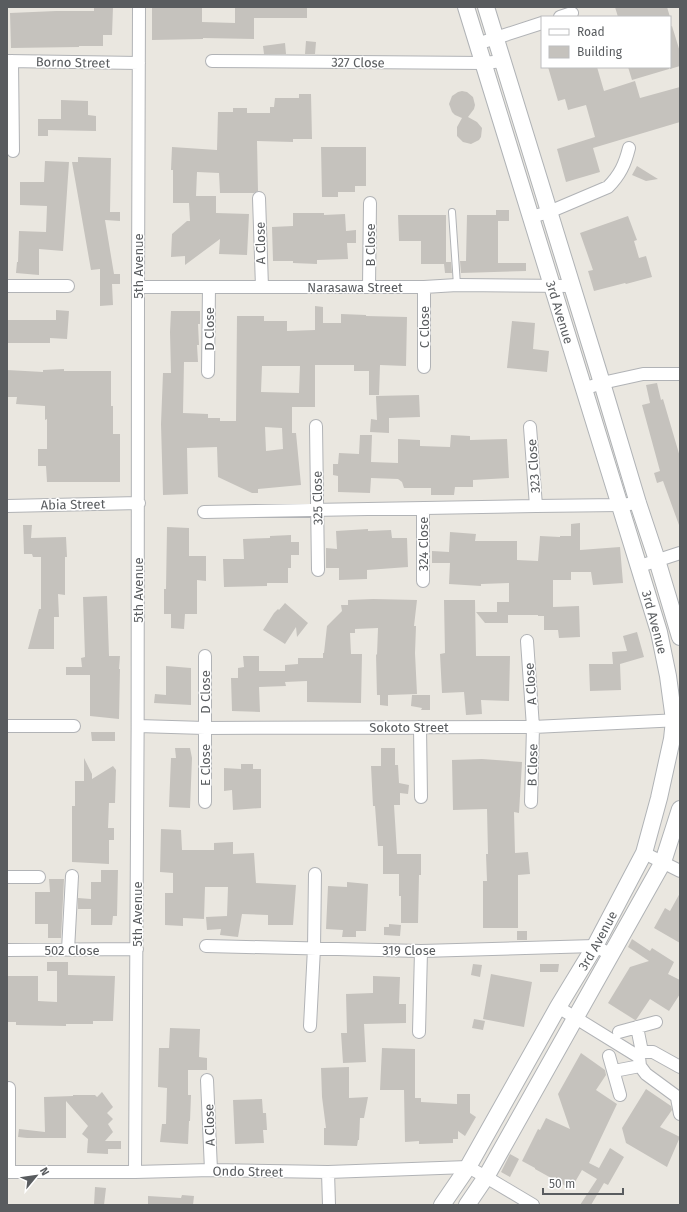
<svg xmlns="http://www.w3.org/2000/svg" width="687" height="1212" font-family="'Fira Sans',sans-serif">
	<style>
		.building { fill: #c5c2bd; fill-rule: evenodd }
		.lines { fill: none; stroke-linecap: round; stroke-linejoin: round }
		.lane-casing { stroke: #b1b3b6; stroke-width: 8 }
		.street-casing { stroke: #b1b3b6; stroke-width: 14 }
		.secondary-casing { stroke: #b0b3b6; stroke-width: 18 }
		.lane { stroke: #fff; stroke-width: 6 }
		.street { stroke: #fff; stroke-width: 12 }
		.secondary { stroke: #fff; stroke-width: 16 }
		.labels { text-anchor: middle; stroke-width: 3; stroke-linejoin: round; paint-order: stroke }
		.street-label { font-size: 13px; fill: #595c5f; stroke: #fff }
	</style>
	<rect width="100%" height="100%" fill="#eae7e0"/>
	<path class="building" d="M94,7H113L112,35H103V46H79V47L11,48L10,13L56,11H94Z
		M152,7H202V22L235,23V7H307V18H254V39L203,38V39L152,40Z
		M615,7H667L670,17H618Z
		M672,26L680,52V66L670,69V27Z
		M306,41L316,42L315,54H305Z
		M285,43L286,54H264L263,46Z
		M548,67H597L604,91L635,81L640,98L680,87V122L593,148L600,172L566,182L557,149L595,137L586,105L568,110L565,99L558,101Z
		M628,67H669V69L632,80Z
		M462,91L467,92L473,97L475,105L474,109L468,117L477,122L482,128L481,137L479,140L471,144L463,142L457,136V127L462,118L455,115L452,112L449,104L452,96L458,92Z
		M299,94H311L312,139H293V142L257,141L258,191L254,193H220L219,173L197,172L196,196H216V213L249,214L247,255L219,254L220,239L185,265V256L171,257L172,234L187,221H190L189,203H173V170H171L172,147L217,150L218,112H233V108H247V113H270V107H274L275,98H299Z
		M61,100L88,101V115L96,116V131L48,130V136H38V119H61Z
		M321,147H366V186H355V192H338V197H322Z
		M78,157L111,158L110,212H120V221L105,220L114,274H120V284H112L113,305L100,306V269L91,270L72,162H78Z
		M45,161L69,162L63,251L39,249V275L16,273L17,262H18L19,231L46,232L47,206L20,205V182H44Z
		M637,166L658,179L646,181L632,175Z
		M496,210H509V221H498V263H526V271L461,273L460,261H466L467,215H496Z
		M293,213H324V215L345,214L346,231L356,230V243H347L348,259L317,260V264L293,263V261H273L272,227L293,226Z
		M398,215H446V262H451L452,273H445L444,264H421V241H399Z
		M628,216L637,240L634,241L639,258L646,256L652,277L626,284L625,283L594,291L588,271L593,270L580,233Z
		M315,306L323,307V323H341V314L366,315V316L407,317L406,366L380,365L379,395H369V371H354V365H315V407H292V433H296L301,485L258,489V493H252L218,477L217,447L187,448L188,494L163,495L161,424L163,373H171L170,332L171,311H200V324H198L199,345H197L198,362H184L183,413L208,414V418H220V421H236L237,316H264V321H287V331L315,330ZM262,366H300L299,393L261,392ZM265,427L282,428L283,449L266,451Z
		M56,310L69,311L67,339L50,338V343H7V320H56Z
		M512,321L535,323L533,349L549,351L547,372L507,368Z
		M64,369V371H111V406H113V434H120V482H47L46,466H38V449H47V419L45,420V406L16,404L17,397H7V370L43,372V370Z
		M657,383L661,400L663,399L680,457V525H679L663,481L657,483L654,473L660,471L642,405L650,403L646,385Z
		M419,395L420,417L389,418V433L370,432L371,419L377,420L376,396Z
		M360,435H372L371,462L398,463V439L420,440V446L450,447L451,435L470,436V440L507,439L509,478L473,480V487H455L454,495H431V488H404L402,482L398,479L371,478L370,493L338,492V476L333,475V464H338L339,453L359,454Z
		M580,523V550L620,547L623,583L593,585L591,572H571V580H553V607L579,606L580,637L559,638L558,630H544V616H538V615H508V623H485L476,612H497V602H509V583L481,584V586L449,584L450,563H432V551L449,552L450,532L476,534L475,541H517V560L538,561L540,536L560,537V536H571V524Z
		M23,525H32L31,538L66,537L67,557H65V595L58,594L59,617H54V649H28L39,609H41V557H33L32,554H24Z
		M167,527L189,528V556H206V581L197,580V614H185L184,629L171,628V614H164V589H166Z
		M368,529V531L391,530L392,538H407L408,567L367,570V579L339,580V568H326V548L337,549L336,531Z
		M291,535V542H299V555H291V568H288V583H267V586L224,587L223,559H244L243,539L270,538V536Z
		M107,596L109,656H120L119,669H120L119,719L90,716V675H66V667H82L81,658L85,657L83,597Z
		M373,599L417,600L414,626H416L415,653L417,694L388,695V706L380,705V695H377L376,654L377,655L378,628L355,629V633H350L351,654H362L361,703L307,702V681L285,682L286,686L259,687L260,712L232,711L231,678H238V668L244,667L243,656H259V671H285V665L298,664V658H323V653H324L327,626L342,611L341,605H348V600Z
		M444,600H475L476,656H510L509,701L481,700L482,714L466,715L464,692L442,693L440,654L445,653Z
		M285,603L308,623L297,637L296,627L285,644L263,630L274,613L278,609L279,610Z
		M637,632L644,657L620,664L621,690L590,691L589,664H613L612,652L627,651L623,636Z
		M166,666L191,668V705L154,703L155,694L166,695Z
		M412,695H430V710H421L422,708L411,706Z
		M91,732H115V741H92Z
		M175,748H190L192,758L190,808L169,807L171,758H176Z
		M381,748H395V765H398L399,783L409,785L408,794L400,793V805H394L397,854H421V875H419L418,923H401V896H399V874H383V846H378L375,806H373L371,766H381Z
		M84,758L92,774V779L113,766L116,770L115,803H109L108,828H114V840H109V864L72,862V806H75V781H84Z
		M482,759L522,762L519,813L514,812L515,853L528,852L530,874L518,875V928H483V881H487L486,854H488L487,809L453,810L452,760Z
		M241,764H253V769H261V808L233,810L232,790L224,791V768L241,769Z
		M161,829L181,830L182,850H214V843L233,842V854L254,853L256,883L296,885L293,925H268V915L242,914L238,937L220,935L221,929L207,930L206,917L227,916L228,887H205L204,919L183,918V926L165,925V893H173V873L160,872Z
		M101,870H118L117,916H113L112,925H91V909H78V898L91,899V882H101Z
		M49,879H64L61,938H48V924H35V892H50Z
		M347,882L368,884L366,931H356V937H342L343,930L326,929L328,886L347,887Z
		M680,893V943L654,928L665,908L670,911Z
		M389,924L401,925L400,936L384,935V927H389Z
		M517,931H527V940H517Z
		M632,939L650,951L652,948L674,962L668,974L680,980V994L669,1011L650,999L636,1020H635L608,1003L630,967L649,961L628,947Z
		M47,962H68V975L115,976L113,1021H93V1024H66V1026L16,1025V1022H7V976H38V1001L57,1002V971H47Z
		M473,964L482,965L480,977L471,975Z
		M540,964H559L558,972H540Z
		M491,974L532,982L524,1027L483,1019Z
		M373,976L400,977L399,1004H406V1023L364,1024L366,1062L343,1063L341,1033H347L346,994L373,993Z
		M474,1019L485,1021L483,1030L472,1028Z
		M170,1028L200,1029L199,1057L207,1058V1070H188V1095H191L190,1121H189L188,1144L160,1142L162,1124H166L167,1088L158,1087L159,1048H169Z
		M382,1048L415,1049V1098H421V1102L457,1104V1094H470V1113L476,1117L465,1136L458,1131V1139H453V1143L419,1144V1141L405,1142L404,1090H380Z
		M581,1053L605,1070L606,1075L596,1090L617,1104L589,1163L599,1168L610,1148L624,1157L608,1185L604,1183L591,1205H580L597,1179L582,1170L571,1189L535,1169V1168L522,1161L538,1129L540,1130L546,1118L570,1129L558,1094Z
		M349,1067V1098L368,1097L364,1118H360L359,1140H358L357,1146L324,1145V1128H326L322,1097L321,1068Z
		M646,1089L671,1106L672,1110L660,1127L680,1137L667,1167L626,1143L622,1128Z
		M102,1092L113,1107L107,1113L113,1119L108,1124L113,1132L105,1141H121V1149H108V1154L87,1153L88,1139L82,1134L88,1126L66,1101V1138H27L18,1137L19,1129L45,1132L44,1097L73,1096V1095H95L97,1097Z
		M262,1099L263,1113H266L267,1130H263L264,1143L235,1144L233,1100Z
		M510,1154L519,1159L510,1177L501,1172Z
		M95,1187L106,1188L104,1205H94Z
		M182,1195L194,1196L193,1205H148V1196L181,1198Z"/>
	<g class="lines">
		<g class="lane-casing">
			<path id="lane" d="M452,212L457,285"/>
		</g>
		<g class="street-casing">
			<path id="street" d="M560,17L572,13
				M477,44L542,23
				M7,61L139,63
				M12,61L13,151
				M212,61L484,63L503,61
				M259,198L262,287
				M531,217L549,212L608,187C620,175 625,164 629,148
				M7,286H68
				M138,287H424L457,285L572,286
				M369,287L370,203
				M424,367V287
				M208,372L209,287
				M583,389L602,383L643,374H680
				M316,426L318,570
				M530,427L536,506
				M7,506L139,503
				M204,512L536,506L620,505L638,503
				M640,566L680,553
				M423,581V508
				M527,641L533,727L531,802
				M205,656V802
				M7,726H74
				M138,726L205,728L533,727L680,720
				M420,727L421,797
				M644,853L680,871
				M7,877H39
				M206,946L421,951L595,946L610,954
				M7,950L137,949
				M68,950L72,876
				M558,1007L639,1057L642,1052H653L680,1067
				M310,1026L314,948L315,874
				M637,1027L642,1052
				M419,1032L421,951
				M619,1032L656,1022
				M609,1056L620,1095
				M639,1057L640,1066L646,1074L680,1099
				M614,1071L640,1066
				M207,1080L211,1170
				M9,1088V1172
				M677,1098L680,1114
				M7,1172H135L211,1170L328,1172L468,1167L486,1177L533,1205
				M135,1172C138,877 138,583 138,288C138,194 139,101 139,7
				M328,1172L329,1205"/>
		</g>
		<g class="secondary-casing">
			<g id="secondary">
				<path d="M486,7L602,383L638,503L657,560L680,637"/>
				<path id="s1" d="M442,1205L468,1167L558,1007L595,946L644,853L659,798L672,739L674,720L668,676L659,632L466,7"/>
				<path d="M467,1205L486,1177L663,862L680,809"/>
			</g>
		</g>
		<use href="#lane" class="lane"/>
		<use href="#street" class="street"/>
		<use href="#secondary" class="secondary"/>
	</g>
	<g class="labels">
		<g class="street-label">
			<text transform="translate(73 62) rotate(1)" y="5">Borno Street</text>
			<text transform="translate(358 62) rotate(1)" y="5">327 Close</text>
			<text transform="translate(260 243) rotate(-91)" y="5">A Close</text>
			<text transform="translate(370 245) rotate(-90)" y="5">B Close</text>
			<text transform="translate(138 266) rotate(-90)" y="5">5th Avenue</text>
			<text x="355" y="292">Narasawa Street</text>
			<text transform="translate(560 312) rotate(73)" y="5">3rd Avenue</text>
			<text transform="translate(424 327) rotate(-90)" y="5">C Close</text>
			<text transform="translate(209 329) rotate(-90)" y="5">D Close</text>
			<text transform="translate(533 466) rotate(-94)" y="5">323 Close</text>
			<text transform="translate(317 498) rotate(-91)" y="5">325 Close</text>
			<text transform="translate(73 504) rotate(-1)" y="5">Abia Street</text>
			<text transform="translate(423 544) rotate(-90)" y="5">324 Close</text>
			<text transform="translate(138 590) rotate(-90)" y="5">5th Avenue</text>
			<text transform="translate(655 622) rotate(75)" y="5">3rd Avenue</text>
			<text transform="translate(530 684) rotate(-94)" y="5">A Close</text>
			<text transform="translate(205 692) rotate(-90)" y="5">D Close</text>
			<text x="409" y="732">Sokoto Street</text>
			<text transform="translate(205 765) rotate(-90)" y="5">E Close</text>
			<text transform="translate(532 765) rotate(-89)" y="5">B Close</text>
			<text transform="translate(137 914) rotate(-90)" y="5">5th Avenue</text>
			<text dy="5" stroke="none"><textPath href="#s1" startOffset="307">3rd Avenue</textPath></text>
			<text x="72" y="955">502 Close</text>
			<text x="409" y="955">319 Close</text>
			<text transform="translate(209 1125) rotate(-92)" y="5">A Close</text>
			<text transform="translate(248 1171) rotate(1)" y="5">Ondo Street</text>
		</g>
	</g>
	<rect width="687" height="1212" fill="none" stroke="#595c5f" stroke-width="16"/>
	<rect x="541" y="16" width="130" height="52" fill="#ffffff" stroke="#bdbebf"/>
	<rect x="549" y="29" width="20" height="6" fill="#ffffff" stroke="#bdbebf"/>
	<text x="577" y="36" font-size="12" fill="#595c5f">Road</text>
	<rect x="549" y="46" width="20" height="12" fill="#c5c2bd" stroke="#bdbebf"/>
	<text x="577" y="56" font-size="12" fill="#595c5f">Building</text>
	<g transform="translate(36 1176) rotate(61)" stroke="#ffffff" stroke-width="3" paint-order="stroke">
	<path d="M0-3L7 15L0 10L-7 15Z" fill="#595c5f"/>
	<text y="-6" font-size="11" font-weight="bold" text-anchor="middle" fill="#595c5f">N</text>
	</g>
	<path d="M543 1188v6h80v-6" fill="none" stroke="#595c5f" stroke-width="2"/>
	<text x="549" y="1188" font-size="12" fill="#595c5f" stroke="#ffffff" stroke-width="3" paint-order="stroke">50 m</text>
</svg>
